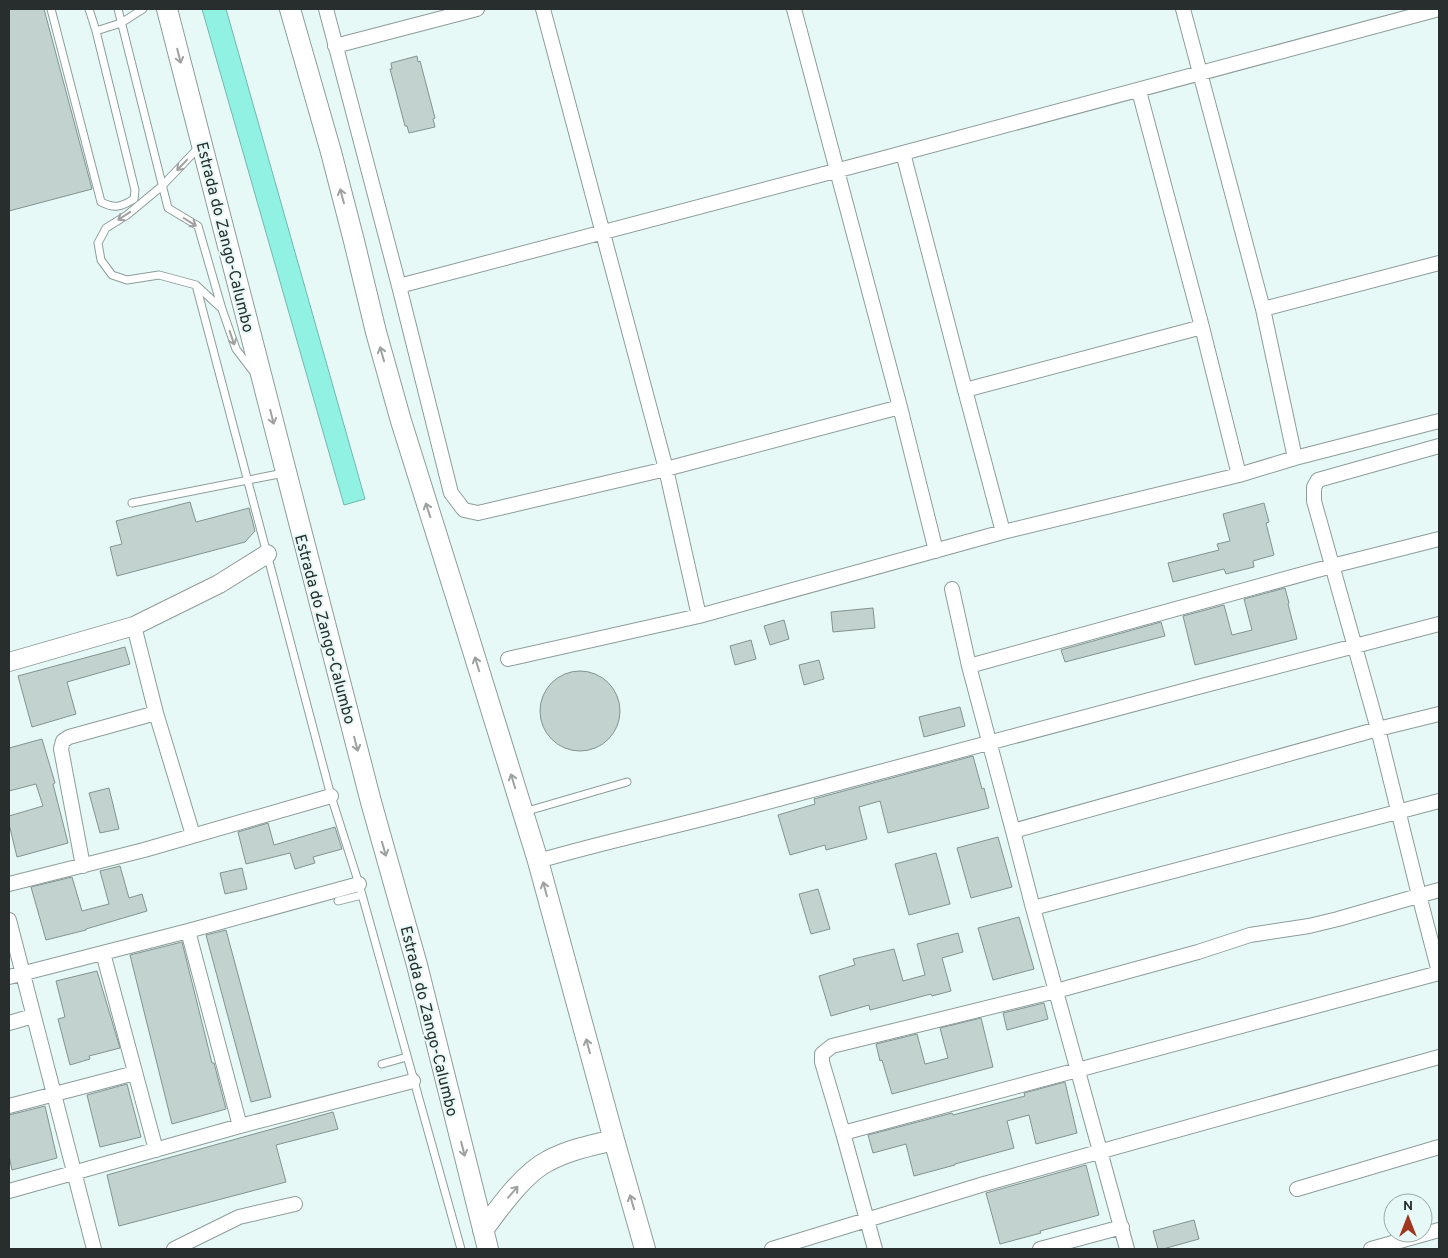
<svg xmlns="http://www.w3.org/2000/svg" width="1448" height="1258" font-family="Overpass,sans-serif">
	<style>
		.water { fill: #91f2e4; stroke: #71b7ad }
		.building { fill: #c1d2cf; stroke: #829390 }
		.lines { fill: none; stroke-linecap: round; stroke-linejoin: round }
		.service-casing { stroke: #8d9d9a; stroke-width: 9 }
		.minor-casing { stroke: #8d9d9a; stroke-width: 16 }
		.tertiary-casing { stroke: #8d9d9a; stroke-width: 20 }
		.secondary-casing { stroke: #8d9d9a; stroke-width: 22 }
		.service { stroke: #fff; stroke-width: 7 }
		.minor { stroke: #fff; stroke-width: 14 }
		.tertiary { stroke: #fff; stroke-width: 18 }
		.secondary { stroke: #fff; stroke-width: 20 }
		.oneway { stroke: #9ea1a0 }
		.labels { text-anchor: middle; stroke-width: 4; stroke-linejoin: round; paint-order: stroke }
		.street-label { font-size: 16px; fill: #272e2d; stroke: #e7f9f6 }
	</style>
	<rect width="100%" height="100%" fill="#e7f9f6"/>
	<path class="water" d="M202,9H226L365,499L344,505Z"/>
	<path class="building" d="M9,9H44L92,189L9,211Z
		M417,56L418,62L420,61L435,118L433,119L435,127L409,133L407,126H405L390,69H392L391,63Z
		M190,502L196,522L249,508L255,531L245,542L117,576L110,547L122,544L116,521Z
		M1264,503L1269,522L1266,523L1274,555L1253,561L1254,567L1226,574L1224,569L1173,582L1168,563L1219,550L1217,544L1230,541L1223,514Z
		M1285,588L1289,603L1288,604L1297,639L1195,665L1183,616L1224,605L1232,635L1252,630L1244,599Z
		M873,608L875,628L833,632L831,612Z
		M784,620L789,639L770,645L764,626Z
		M1161,622L1165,636L1065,662L1061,650Z
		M751,640L756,659L735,665L730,646Z
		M125,647L130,664L67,682L76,714L32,727L18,676Z
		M819,660L824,679L804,685L799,665Z
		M540 711a40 40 0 1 1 80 0a40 40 0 1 1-80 0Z
		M960,707L965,726L924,737L919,717Z
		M42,739L55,783L53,784L68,843L17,857L9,824V816L43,806L36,784L9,791V748Z
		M973,756L982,789L984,788L989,808L888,833L880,801L859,807L867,839L826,850L825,845L790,855L778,815L815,804L814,799Z
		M109,788L119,829L100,833L89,793Z
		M268,823L274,845L335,827L342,849L313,857L315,863L295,869L290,853L246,864L238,832Z
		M998,837L1012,887L971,898L957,848Z
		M936,853L950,904L909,915L895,864Z
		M120,866L129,898L142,894L147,911L86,929V930L46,940L31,887L72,877L82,911L109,904L100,871Z
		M242,868L247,889L225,894L220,873Z
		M818,889L830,929L811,934L799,894Z
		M1019,917L1034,969L993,980L978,928Z
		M226,930L271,1097L251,1102L206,935Z
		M958,933L963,952L942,958L951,991L932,996L931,994L870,1010L869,1005L831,1016L819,976L855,965L853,959L894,949L903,981L925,975L917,944Z
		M182,942L212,1063H214L226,1109L172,1124L130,955Z
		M97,971L120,1048L89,1056L90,1059L70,1065L58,1019L65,1017L56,981Z
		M1044,1003L1048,1019L1007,1030L1003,1013Z
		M981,1018L993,1067L892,1094L882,1060L880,1061L876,1044L917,1034L925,1064L937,1061L948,1058L940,1028Z
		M1065,1082L1077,1133L1036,1144L1029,1115L1007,1121L1014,1148L955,1164V1165L914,1176L906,1144L873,1153L868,1135L952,1113L953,1115L1025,1096L1024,1093Z
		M127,1084L141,1137L100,1147L87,1095Z
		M45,1106L57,1158L12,1170L9,1156V1115Z
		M333,1112L338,1129L276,1145L286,1182L119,1226L107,1175Z
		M1086,1165L1099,1215L1040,1231L1041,1233L1000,1244L986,1193Z
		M1194,1220L1199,1239L1163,1249H1158L1153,1231Z"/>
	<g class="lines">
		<g class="service-casing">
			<path id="service" d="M51,9L101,202C115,209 121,207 134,199L135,190L96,31
				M89,9L96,31L121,23L143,9
				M118,9L168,208L198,226L222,309
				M200,146L162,186L127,215L106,228L98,243L101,260L112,275L127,280L159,275L196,285L222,309L236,349L252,370
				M196,285L331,796L359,884L461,1249
				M132,503L284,473
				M524,812L627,782
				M338,901L362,895
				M382,1064L407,1057"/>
		</g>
		<g class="minor-casing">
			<path id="minor" d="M326,9L399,286L451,493L464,510L478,513L666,469L900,407
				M543,9L666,469L699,616
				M794,9L900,407L936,551
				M1183,9L1263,309L1295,458
				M335,46L477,9
				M1139,91L1202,327L1239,475
				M903,153L965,390L1003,532
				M399,286C746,196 1093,102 1439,9
				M1263,309L1439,263
				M965,390L1202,327
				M1439,446L1318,480L1314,487V501L1378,729L1419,895L1439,972
				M952,589L969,666L1013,831L1033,908L1127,1249
				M134,626L156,713L193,835
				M508,659L699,616L1003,532L1239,475L1295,458L1439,421
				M969,666L1332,566L1439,539
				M1013,831L1378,729L1439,714
				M538,861C610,840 683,825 756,805C983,744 1211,683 1439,624
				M83,866L61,749L63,741L69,737L156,713
				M9,884L144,850L331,796
				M1033,908L1439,801
				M9,920L94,1249
				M188,931L240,1126
				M103,953L156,1150
				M9,977L188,931L359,884
				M9,1023L33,1016
				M9,1106L135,1073
				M843,1133L822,1062V1054L832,1046L1056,991L1198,952L1250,935L1309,926L1338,919L1439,890
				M1297,1189L1439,1147
				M9,1191L240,1126L413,1081
				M174,1249L239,1217L295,1204
				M772,1249L984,1184L1439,1057
				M875,1249L843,1133L1439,973
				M1040,1249L1122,1227
				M1371,1249L1439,1230"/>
		</g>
		<g class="tertiary-casing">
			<path id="tertiary" d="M9,662L134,626L219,584L267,554"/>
		</g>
		<g class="secondary-casing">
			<path id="secondary" d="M167,9L371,802L417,965L488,1249
				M290,9L331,152L354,241L376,332L401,421L465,625L538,861L614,1140L645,1249
				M483,1230C499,1208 524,1173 548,1161C568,1150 592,1145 614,1140"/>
		</g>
		<use href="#service" class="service"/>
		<use href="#minor" class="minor"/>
		<use href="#tertiary" class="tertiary"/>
		<use href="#secondary" class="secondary"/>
	</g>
	<defs><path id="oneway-shaft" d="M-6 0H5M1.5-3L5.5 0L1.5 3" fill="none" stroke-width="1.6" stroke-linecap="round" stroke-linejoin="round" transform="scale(1.25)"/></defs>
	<g class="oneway">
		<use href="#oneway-shaft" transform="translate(179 56) rotate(76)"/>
		<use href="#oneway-shaft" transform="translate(182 165) rotate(134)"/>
		<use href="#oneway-shaft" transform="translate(342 196) rotate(-105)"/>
		<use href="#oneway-shaft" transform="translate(124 216) rotate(146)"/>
		<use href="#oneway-shaft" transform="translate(190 222) rotate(32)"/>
		<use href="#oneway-shaft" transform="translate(232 338) rotate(71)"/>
		<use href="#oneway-shaft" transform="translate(382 354) rotate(-106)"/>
		<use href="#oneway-shaft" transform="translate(272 417) rotate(76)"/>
		<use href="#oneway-shaft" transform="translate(428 510) rotate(-108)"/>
		<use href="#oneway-shaft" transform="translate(477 664) rotate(-107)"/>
		<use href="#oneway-shaft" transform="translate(356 744) rotate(75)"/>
		<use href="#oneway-shaft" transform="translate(513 781) rotate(-107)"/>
		<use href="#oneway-shaft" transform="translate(384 849) rotate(74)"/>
		<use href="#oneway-shaft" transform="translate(545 889) rotate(-105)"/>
		<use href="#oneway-shaft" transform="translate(588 1046) rotate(-105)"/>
		<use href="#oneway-shaft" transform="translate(463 1149) rotate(76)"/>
		<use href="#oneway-shaft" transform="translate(513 1192) rotate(-49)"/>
		<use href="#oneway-shaft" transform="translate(632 1202) rotate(-106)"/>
	</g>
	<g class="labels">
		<g class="street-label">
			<text transform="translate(226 237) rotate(76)" y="6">Estrada do Zango-Calumbo</text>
			<text transform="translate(326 629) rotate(75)" y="6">Estrada do Zango-Calumbo</text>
			<text transform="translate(430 1021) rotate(76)" y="6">Estrada do Zango-Calumbo</text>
		</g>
	</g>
	<rect width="1448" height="1258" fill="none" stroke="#272e2d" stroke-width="20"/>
	<g transform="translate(1408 1218)"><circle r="24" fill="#e7f9f6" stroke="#9aa8a6"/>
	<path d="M0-4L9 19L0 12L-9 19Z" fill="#a03720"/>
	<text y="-8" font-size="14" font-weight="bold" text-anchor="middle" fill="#272e2d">N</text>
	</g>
</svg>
